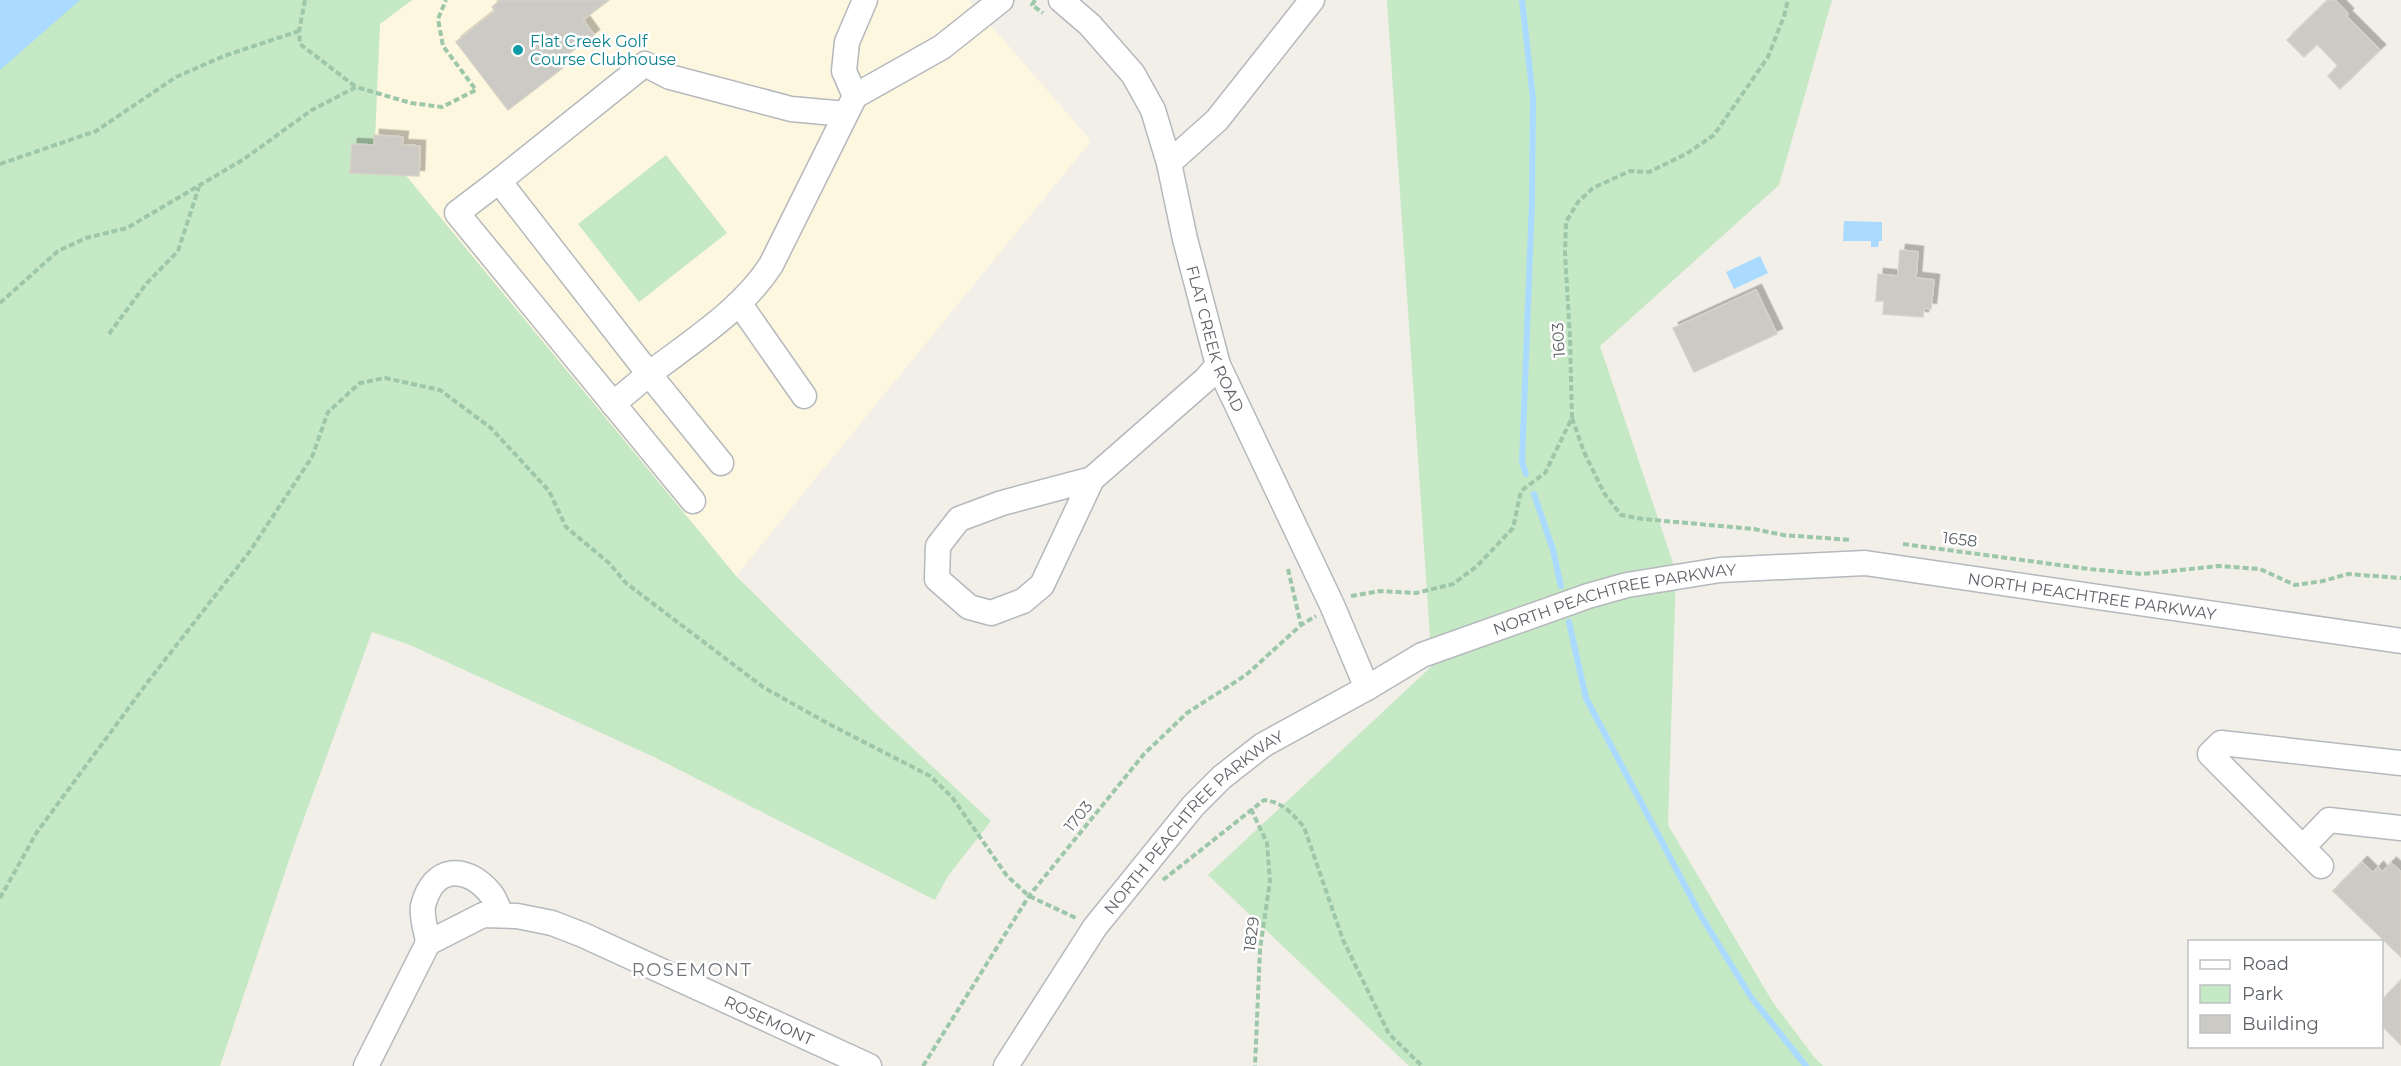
<svg xmlns="http://www.w3.org/2000/svg" width="2401" height="1066" font-family="Montserrat,sans-serif">
	<style>
		.commercial { fill: #fef7e0 }
		.green { fill: #c5e8c5 }
		.water { fill: #aadaff }
		.lines { fill: none; stroke-linecap: round; stroke-linejoin: round }
		.stream { stroke: #aadaff; stroke-width: 6 }
		.building { fill: #cccac5; stroke: #d6d1c6; stroke-width: 1.5; filter: url(#shadow) }
		.minor-casing { stroke: #b5b8bc; stroke-width: 27 }
		.path { stroke: #9cc7a9; stroke-width: 4; stroke-dasharray: 6 3; stroke-linecap: butt }
		.minor { stroke: #fff; stroke-width: 24 }
		.culture-dot { fill: #0f9aa8; stroke: #fff; stroke-width: 2 }
		.labels { text-anchor: middle; stroke-width: 5; stroke-linejoin: round; paint-order: stroke }
		.culture-label { font-size: 16px; fill: #0d838f; stroke: #fff; text-anchor: start }
		.street-label { font-size: 16px; fill: #5f6368; stroke: #fff }
		.neighbourhood-label { font-size: 18px; letter-spacing: 1.5px; fill: #70757a; stroke: #fff }
	</style>
	<defs>
		<filter id="shadow"><feDropShadow dx="5.5" dy="-5.5" stdDeviation="0" flood-color="#0004"/></filter>
	</defs>
	<rect width="100%" height="100%" fill="#f1efe8"/>
	<path class="commercial" d="M412,0H969L1091,141L736,576L375,138L380,24Z"/>
	<path class="green" d="M0,0H412L380,24L375,138L736,576L878,716L991,821L948,876L935,900L656,758L410,645L372,632L292,851L220,1066H0Z
		M1387,0H1832L1779,185L1600,346L1676,572L1668,825L1772,1001L1814,1057L1823,1066H1409L1208,875L1432,666Z
		M666,155L727,233L639,302L578,224Z"/>
	<path class="water" d="M0,0H80L0,70Z
		M1844,221L1882,222V241H1879L1878,247H1871V241H1843Z
		M1760,256L1768,273L1734,289L1726,272Z"/>
	<g class="lines">
		<path class="stream" d="M1522,0L1533,98L1532,200L1522,462L1526,474
			M1534,494L1553,550L1561,586
			M1569,622L1586,698L1701,916L1751,997L1806,1066"/>
	</g>
	<path class="building" d="M501,0H609L583,20L594,35L563,58L568,64L508,110L456,42L495,11L492,7Z
		M2328,0H2335L2348,14L2346,16L2380,50L2340,89L2328,76L2338,66L2317,44L2304,57L2287,40Z
		M374,135L403,137L402,145L420,146L419,176L350,173L352,144L374,145Z
		M1900,250L1918,252L1916,278L1934,280L1931,309L1924,308L1923,317L1883,314L1884,301H1876L1878,274L1898,276Z
		M1756,290L1777,334L1694,372L1673,328Z
		M2362,862L2373,873L2378,867L2382,872L2391,863L2401,872V957L2333,891Z
		M2401,980V1045L2382,1026V1000Z"/>
	<g class="lines">
		<g class="minor-casing">
			<g id="minor">
				<path id="s1" d="M1061,0L1090,25L1133,74L1153,110L1169,163L1185,239L1218,365L1332,605L1367,688"/>
				<path d="M855,96L844,71L847,42L865,0"/>
				<path d="M846,114L791,109L670,77L645,64L499,181L649,374C692,341 742,310 771,265L855,96L942,47L1001,0"/>
				<path d="M1169,163L1217,120L1312,0"/>
				<path d="M499,181L457,213L693,501"/>
				<path d="M739,303L804,396"/>
				<path d="M613,404L649,374L721,463"/>
				<path d="M1092,479L1042,585L1023,601L991,613L969,607L937,579L938,546L959,519L1002,503Z"/>
				<path d="M1092,479L1206,379L1218,365"/>
				<path d="M2303,847L2329,820L2401,828"/>
				<path d="M2321,866L2210,754L2221,743L2401,763"/>
				<path d="M428,943C427,932 421,917 423,906C433,865 467,864 491,894C496,900 498,909 501,915"/>
				<path id="s2" d="M366,1066L428,943L483,915L517,916L552,923L583,935L869,1066"/>
				<path id="s3" d="M1006,1066L1095,927L1193,806L1222,777L1263,745L1367,688L1422,655L1588,596L1627,585L1720,570L1865,563L2401,641"/>
			</g>
		</g>
		<path class="path" d="M305,0L299,31L300,44L356,87
			M1035,0L1032,5L1043,13
			M0,164L96,131L176,77L224,56L299,31
			M0,303L58,251L86,238L127,228L244,159L312,110L356,87L411,103L442,107L476,90L443,46L438,19L446,0
			M109,334L146,284L178,251L199,187
			M1572,418L1584,452L1604,493L1621,515L1643,519L1754,529L1783,535L1851,540
			M1903,544L2089,569L2142,574L2219,566L2260,569L2295,585L2323,581L2348,574L2401,578
			M1288,569L1301,625
			M1351,596L1380,591L1416,593L1453,584L1477,566L1513,528L1521,491L1545,473L1572,418L1570,338L1565,253L1566,222L1578,202L1593,188L1630,171L1649,172L1686,154L1714,135L1768,57L1784,16L1788,0
			M1251,809L1267,843L1270,881L1260,949L1255,1066
			M1163,880L1264,800C1282,802 1292,813 1304,827L1343,940L1389,1034L1422,1066
			M0,898L37,832L150,679L250,551L312,457L328,412L360,383L385,378L440,390L491,428L549,491L566,527L609,563L626,583L763,687L827,723L930,776L952,797L1007,876L1029,896L1078,919
			M923,1066L1029,896L1144,754L1187,713L1246,675L1301,625L1316,616"/>
		<use href="#minor" class="minor"/>
	</g>
	<circle class="culture-dot" cx="518" cy="50" r="6"/>
	<g class="labels">
		<g class="culture-label">
			<text x="530" y="47">Flat Creek Golf<tspan x="530" dy="18">Course Clubhouse</tspan></text>
		</g>
		<g class="street-label">
			<text dy="6" stroke="none"><textPath href="#s1" startOffset="382">FLAT CREEK ROAD</textPath></text>
			<text transform="translate(1558 340) rotate(-93)" y="6">1603</text>
			<text transform="translate(1960 539) rotate(7)" y="6">1658</text>
			<text dy="6" stroke="none"><textPath href="#s3" startOffset="1282">NORTH PEACHTREE PARKWAY</textPath></text>
			<text dy="6" stroke="none"><textPath href="#s3" startOffset="798">NORTH PEACHTREE PARKWAY</textPath></text>
			<text transform="translate(1078 816) rotate(-51)" y="6">1703</text>
			<text dy="6" stroke="none"><textPath href="#s3" startOffset="310">NORTH PEACHTREE PARKWAY</textPath></text>
			<text transform="translate(1251 934) rotate(-83)" y="6">1829</text>
			<text dy="6" stroke="none"><textPath href="#s2" startOffset="507">ROSEMONT</textPath></text>
		</g>
		<g class="neighbourhood-label">
			<text x="692" y="976">ROSEMONT</text>
		</g>
	</g>
	<rect x="2188" y="940" width="195" height="108" fill="#ffffff" stroke="#bfc1c3" stroke-width="1.5"/>
	<rect x="2200" y="960" width="30" height="9" fill="#ffffff" stroke="#bfc1c3" stroke-width="1.5"/>
	<text x="2242" y="970" font-size="18" fill="#5f6368">Road</text>
	<rect x="2200" y="985" width="30" height="18" fill="#c5e8c5" stroke="#bfc1c3" stroke-width="1.5"/>
	<text x="2242" y="1000" font-size="18" fill="#5f6368">Park</text>
	<rect x="2200" y="1015" width="30" height="18" fill="#cccac5" stroke="#bfc1c3" stroke-width="1.5"/>
	<text x="2242" y="1030" font-size="18" fill="#5f6368">Building</text>
</svg>
